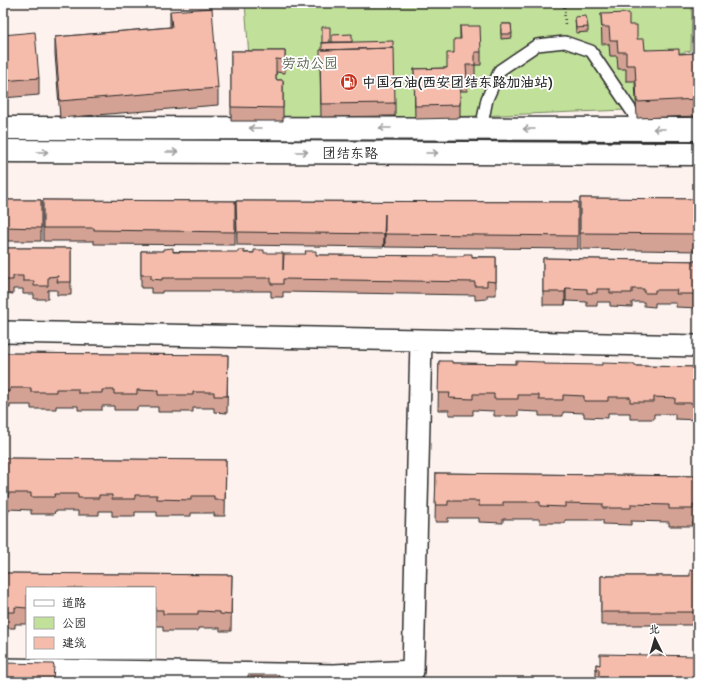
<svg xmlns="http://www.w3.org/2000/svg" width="701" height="685" font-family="Delius,'LXGW WenKai TC',sans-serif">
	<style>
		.green { fill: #c1e099; stroke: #768662 }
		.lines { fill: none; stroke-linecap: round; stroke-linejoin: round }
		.lane-casing { stroke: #2b2b2b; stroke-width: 14 }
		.street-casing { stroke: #2b2b2b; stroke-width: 24 }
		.secondary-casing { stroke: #2b2b2b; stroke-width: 25 }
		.path { stroke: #2b2b2b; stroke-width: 2.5; stroke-dasharray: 1 3; stroke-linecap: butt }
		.lane { stroke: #fff; stroke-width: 11 }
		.street { stroke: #fff; stroke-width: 21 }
		.secondary { stroke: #fff; stroke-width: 22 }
		.wall { fill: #d3a294; stroke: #2b2b2b }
		.shaded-wall { fill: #ac8478; stroke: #2b2b2b }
		.building { fill: #f5bcac; stroke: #2b2b2b }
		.oneway { stroke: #a0a0a0 }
		.labels { text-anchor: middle; stroke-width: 3.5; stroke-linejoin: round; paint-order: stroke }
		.park-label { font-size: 14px; fill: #58614c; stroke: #fff }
		.poi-label { font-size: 14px; font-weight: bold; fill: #2b2b2b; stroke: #fff; text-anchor: start }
		.street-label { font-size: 14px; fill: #2b2b2b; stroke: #fff }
	</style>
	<rect width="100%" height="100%" fill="#fdf2ee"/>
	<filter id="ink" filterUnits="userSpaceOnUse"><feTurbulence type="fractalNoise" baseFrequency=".025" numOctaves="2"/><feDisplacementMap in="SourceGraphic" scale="8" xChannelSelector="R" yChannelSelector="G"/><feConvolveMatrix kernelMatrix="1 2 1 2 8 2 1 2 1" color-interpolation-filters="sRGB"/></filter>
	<g filter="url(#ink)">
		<path class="green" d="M245,3H692L691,51L646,59L650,109L254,125Z"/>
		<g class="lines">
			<g class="lane-casing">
				<path id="lane" d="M481,129L487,99L500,70L537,45L565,42L591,51L633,113L638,129"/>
			</g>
			<g class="street-casing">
				<path id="street" d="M3,332L421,340L413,671L334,675V682
					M421,340L698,346
					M3,669L334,675"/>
			</g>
			<g class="secondary-casing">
				<path id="secondary" d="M3,128L698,129
					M3,151L698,154"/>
			</g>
			<path class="path" d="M564,3L565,25"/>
			<use href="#lane" class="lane"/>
			<use href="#street" class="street"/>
			<use href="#secondary" class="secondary"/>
		</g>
		<path class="wall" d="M170,11L218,88V105L60,118L55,54V37L170,27Z
			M601,14L629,25L637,39L645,50L679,54L698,53V116L637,118L635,81H626V69H618L617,56H610L609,44H602Z
			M575,17L588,27V32L576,33Z
			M501,24H511L512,38L501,39Z
			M460,26L481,52V65H475V79H467V91H460V118L415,119L414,69L447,68L460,39Z
			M3,35L39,78V95L3,98Z
			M330,42H352L395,103V116L321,117L320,63L322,50Z
			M231,51H285V73L276,72V80H283V121H231Z
			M580,198L698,199V251L580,249Z
			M3,200H41V241H3Z
			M43,200L235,201V245L94,244V241H43Z
			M236,201L578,202V249L385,247V228L384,247L237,245Z
			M3,248H71V295H57V290H48V299H34V294H23V289H13V294L3,293Z
			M141,251L264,253L283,270L316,255L496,257V295H487V299L475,300V295L283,292V297H271V291H162V293H151V288H141Z
			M543,258L698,261V308L676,307V303H655V307L644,306V302H632V307L610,306V302H597V306H587V302L566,301L565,305H543Z
			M3,353L228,355L227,413L214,412V408H193V412H158V407H137V410H114V406H102V410H78V406H56V409H31V405H10V408H3Z
			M439,361L452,363L698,367V420L675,419V414H654V419H630V413H608V418L584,417V413L563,412V416H539V412L518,411V416H494V411L473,410V415H449V410H438Z
			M3,458L226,460L225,516H214V513H191V516H157V512H135V516H112V511H99V515H78V511H55L54,514H31V510L8,509V514L3,513Z
			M436,473L698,476V522H693V526H669V522L631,521V525L603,524V520H565V523H540V519H503V523L479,522V518H448V522H435Z
			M698,570V625H601V576H690Z
			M3,573L232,575L231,631H220V628H198V631H163V626H155V588H27V624H15V628H3Z
			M596,664L600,665L698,682H596Z"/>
		<path class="shaded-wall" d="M385,214V227L384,247V234Z
			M566,288V301L565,305V292Z"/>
		<path class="building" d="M212,8L218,88L60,101L55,37L172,27L170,11Z
			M629,13V25H637V39H644L645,50L679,49V54L698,53V99L637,102L635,65H626V52H618L617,40H610L609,27H602L601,14Z
			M586,16L588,27L576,28L575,17Z
			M501,24H511L512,34H501Z
			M460,26H480L481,52H475V65H466L467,78H460V105L415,106L414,69L447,68V53H454V39H461Z
			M322,27H330V42L322,43Z
			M35,32L39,78L3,81V35Z
			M352,34V42H332V35Z
			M393,41V48L322,50V43Z
			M394,48L395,103L321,104L320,50Z
			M231,51H285V60L276,59V80H283V108L231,107Z
			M580,198L698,199V234L580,233Z
			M3,200H41V228L3,227Z
			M43,200L235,201V232L94,230V228H43Z
			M236,201L578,202V236L385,234V214L384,234L237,232Z
			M3,248H71V282H57L58,276L48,277V286H34V281H23V276H13V280H3Z
			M173,248V252H238V250H244V253H254V250H264V253H283V270L284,254H306L305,251H316V255L464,256V254H472V257H496V282L487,281V286H475V282L283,279V284H271V278H162V280L151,279V275H141V251H163V249Z
			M543,258L698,261V294H676L677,290H655V293H644V289H632V293H610V289H597V293H587V289L566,288L565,292H543Z
			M3,353L228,355L227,396H214V392H193V395H158V391L137,390V394H114V390H102V393H78V389H56V392H31V388H10V391H3Z
			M439,361H452V363L516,364V361L543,362V364L602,365V363L635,364V366L698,367V403H675V398L654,397V402H630V397H608V401H584V396L563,395V400H539V395H518V399H494V394H473V399L449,398L450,393H438Z
			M3,458L226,460L225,500H214V496H191V500L157,499V495H135V499H112V495H99V498H78V494H55L54,497H31V493H8V497H3Z
			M436,473L698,476V505H693V509H669V505L631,504V508H603V504L565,503V507L540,506V502H503V506H479V501H448V505H435Z
			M690,570H698V612H601V576H690Z
			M3,573L232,575L231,615L220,614V612L198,611V614H163V610H155V588H27V608L15,607V612H3Z
			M600,654L698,656V682H596V677H599V669H596V664L600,665Z
			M3,663L53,664L54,665L53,682H3Z
			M248,675H279V682H248Z"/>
		<defs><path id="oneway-shaft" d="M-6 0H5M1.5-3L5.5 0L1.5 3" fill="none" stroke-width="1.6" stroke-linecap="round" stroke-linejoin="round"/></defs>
		<g class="oneway">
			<use href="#oneway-shaft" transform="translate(255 128) rotate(-180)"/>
			<use href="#oneway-shaft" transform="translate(385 128) rotate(-180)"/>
			<use href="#oneway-shaft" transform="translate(529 129) rotate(-180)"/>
			<use href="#oneway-shaft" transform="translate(659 129) rotate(-180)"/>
			<use href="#oneway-shaft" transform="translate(42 152)"/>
			<use href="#oneway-shaft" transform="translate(172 152)"/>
			<use href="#oneway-shaft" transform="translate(302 152)"/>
			<use href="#oneway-shaft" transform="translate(432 153)"/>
		</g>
	</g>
	<defs>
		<g id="fuel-disc" transform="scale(0.9)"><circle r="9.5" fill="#c8321e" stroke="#fff"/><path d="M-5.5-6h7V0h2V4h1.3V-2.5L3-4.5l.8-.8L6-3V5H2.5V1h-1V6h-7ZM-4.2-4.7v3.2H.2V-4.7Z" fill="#fff"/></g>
	</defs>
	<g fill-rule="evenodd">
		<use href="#fuel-disc" x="349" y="82"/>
	</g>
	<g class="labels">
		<g class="park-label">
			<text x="310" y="68">劳动公园</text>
		</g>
		<g class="poi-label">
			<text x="362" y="87">中国石油(西安团结东路加油站)</text>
		</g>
		<g class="street-label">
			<text x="350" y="158">团结东路</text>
		</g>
	</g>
	<rect width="701" height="685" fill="none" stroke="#fff" stroke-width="16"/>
	<rect x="8" y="8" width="685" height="669" fill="none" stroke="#2b2b2b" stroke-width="1.5" filter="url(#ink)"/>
	<rect x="26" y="587" width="130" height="72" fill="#ffffff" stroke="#aaaaaa"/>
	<rect x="34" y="600" width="20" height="6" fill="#ffffff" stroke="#aaaaaa"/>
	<text x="62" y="607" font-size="12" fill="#2b2b2b">道路</text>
	<rect x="34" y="617" width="20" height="12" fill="#c1e099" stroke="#aaaaaa"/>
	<text x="62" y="627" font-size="12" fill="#2b2b2b">公园</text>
	<rect x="34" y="637" width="20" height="12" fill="#f5bcac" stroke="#aaaaaa"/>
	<text x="62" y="647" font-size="12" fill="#2b2b2b">建筑</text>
	<g transform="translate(655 639) rotate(355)" stroke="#ffffff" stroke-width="3" paint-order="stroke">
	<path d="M0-3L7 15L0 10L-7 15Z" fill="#2b2b2b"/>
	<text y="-6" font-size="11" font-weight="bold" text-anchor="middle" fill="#2b2b2b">北</text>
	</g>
</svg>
